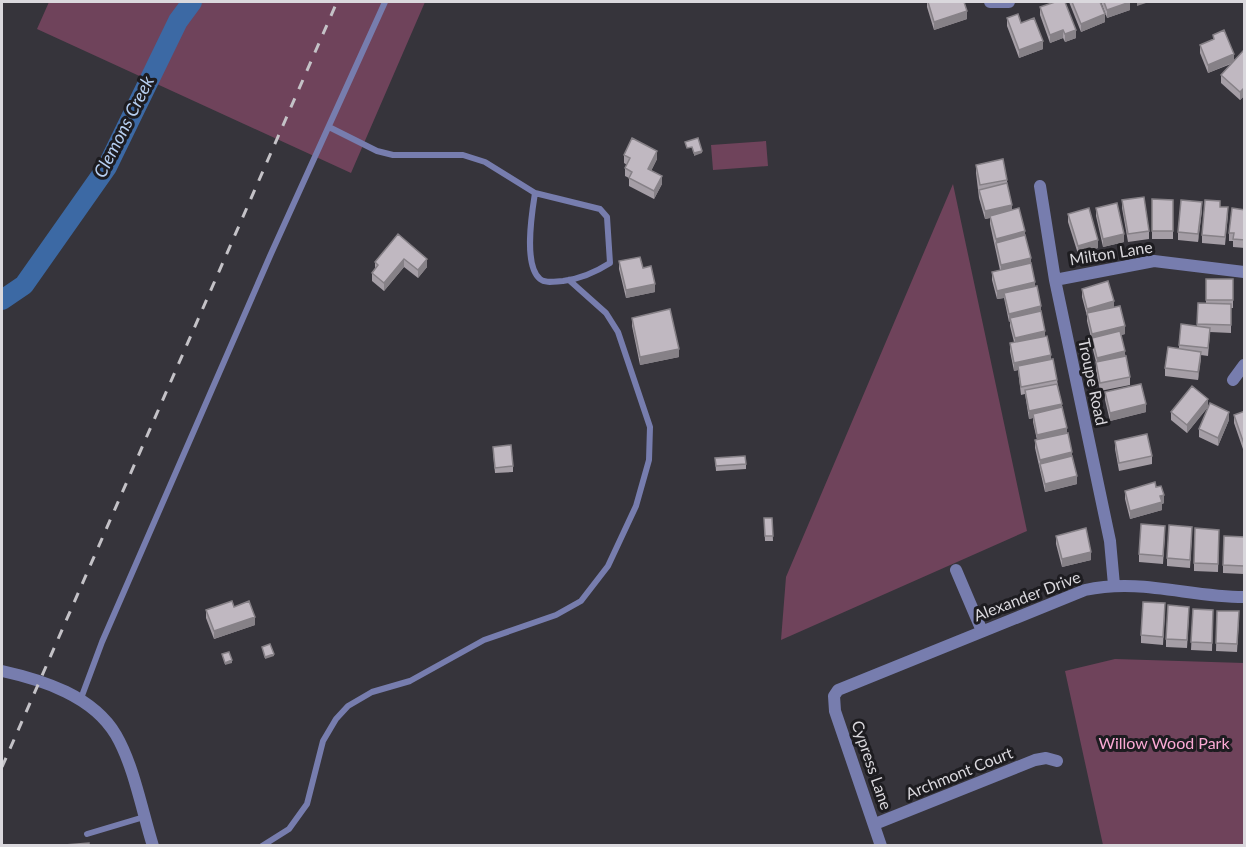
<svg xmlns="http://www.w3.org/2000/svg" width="1246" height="847" font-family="Lato,sans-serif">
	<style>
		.green { fill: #6f435b }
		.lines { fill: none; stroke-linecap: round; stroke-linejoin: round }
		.river { stroke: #3c69a4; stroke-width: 20 }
		.lane { stroke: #777dae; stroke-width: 6 }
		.street { stroke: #777dae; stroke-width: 12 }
		.rail { stroke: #c4c2c7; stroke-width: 3; stroke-dasharray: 10 10; stroke-linecap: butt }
		.wall { fill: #a59ea6 }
		.shaded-wall { fill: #868187 }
		.building { fill: #c0b8c1; stroke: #868187; stroke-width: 1.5 }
		.labels { text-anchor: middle; stroke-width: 6; stroke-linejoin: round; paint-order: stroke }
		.street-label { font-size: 16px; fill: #dad8dd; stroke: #1d1c20 }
		.park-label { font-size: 16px; fill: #fba9d4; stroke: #1d1c20 }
		.water-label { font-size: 18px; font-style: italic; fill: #b6cff1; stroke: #1d1c20 }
	</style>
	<rect width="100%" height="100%" fill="#36343b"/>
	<path class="green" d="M49,2H425L351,173L37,29Z
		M766,141L768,166L713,170L711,145Z
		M953,184L1027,531L781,640L786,577Z
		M1115,659L1244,663V845H1103L1065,671Z"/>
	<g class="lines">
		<path class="river" d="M2,300L24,285L107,167L178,21L192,2"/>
		<path class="lane" d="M329,127L377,151L393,155H463L485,162L535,193L600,209L607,217L610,263C596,272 579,279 563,281C556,281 546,284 540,279C523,265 532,212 535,193
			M80,701L102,642L270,256L385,2
			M87,834L144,817
			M262,846L289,829L307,804L323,741L336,719L348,706L372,692L410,681L484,640L556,615L581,601L608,566L636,506L649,460L650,427L618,332L606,313L569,280"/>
		<path class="street" d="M990,2H1009
			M1040,186L1055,280L1110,541L1114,585
			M1055,280L1154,261L1244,272
			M1233,380L1244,365
			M956,570L982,631
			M2,671C43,680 93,696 116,735C134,766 142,811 153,846
			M875,824L1035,760L1046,758L1057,761
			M881,846L835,711L834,696L838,690L1085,590C1141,578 1189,597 1244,597"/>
		<path class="rail" d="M2,767L337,2"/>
	</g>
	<path class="wall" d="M927,2H964L967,19L934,30L927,7Z
		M1069,2H1100L1105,22L1081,32Z
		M1101,2H1130V10L1107,18Z
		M1040,7L1076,38L1065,42L1063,38L1050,43L1040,15Z
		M1007,18L1021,23L1043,49L1019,58L1007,26Z
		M1213,35L1234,60L1245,53V95L1240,100L1221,83V75L1231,64L1208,73L1200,53V45L1213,40Z
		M624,155L657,159L651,171L662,184L654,199L629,186V178L625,176V168L627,165L624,163Z
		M976,165L1007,180V185L1012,210L1025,235L1045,336L1051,360L1057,380L1062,407L1077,484L1045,492L1035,448V440H1037L1033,422V418L1029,419L1025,394L1021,395L1018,370L1014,371L1010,351V343L1014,342L1010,326V321L1009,322L1004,298L997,299L992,280V272L1000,270L990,224V218L985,219L979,198L976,173Z
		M1152,199L1173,200V239H1152Z
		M1122,200L1149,231V239L1128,242L1122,208Z
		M1096,208L1124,242L1103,247L1096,216Z
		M1202,210L1198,242L1178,240V232Z
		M1245,210V248L1233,247V241H1229V233Z
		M1068,214L1098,248L1078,254L1068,222Z
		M1228,215L1225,245L1202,243V235Z
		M398,234L427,267L418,278L404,267L384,291L372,281V273L375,269V262Z
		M619,261L643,268L655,292L626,298L619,269Z
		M1206,279H1233V308H1231V333L1210,332L1208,356L1201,355L1198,380L1165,376V368L1179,349V345L1197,326L1198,303L1206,304Z
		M1082,289L1114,307L1125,334L1121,335L1130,377V385L1100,391L1096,370V362L1092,346V342L1087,321V316L1082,297Z
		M632,318L679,357L640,365L632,326Z
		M1105,392L1146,412L1110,421L1105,400Z
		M1208,407L1187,433L1171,420V412Z
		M1245,411L1244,452L1234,423V415Z
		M1229,420L1218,446L1199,437V429Z
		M1115,441L1152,456V464L1119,471L1115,449Z
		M493,452L513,466V472L495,473Z
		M715,458L746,464V469L716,471Z
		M1156,487L1164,503L1162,504V510L1130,519L1125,499V491Z
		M764,518H772L773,541H765Z
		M1165,534L1163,564L1139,562V554Z
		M1192,535L1190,568L1167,566V558Z
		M1056,536L1091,560L1062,567L1056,544Z
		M1245,537L1244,574L1223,573V565Z
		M1219,538L1218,572L1194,571V563Z
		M234,607L255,625L214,639L206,618V610Z
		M1193,609L1213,610L1212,651L1191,650Z
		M1165,611L1163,645L1141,643V635Z
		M1217,611L1239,619L1237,652L1216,651Z
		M1189,615L1187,648L1166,647V639Z"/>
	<path class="shaded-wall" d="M1130,2V10L1107,18V10Z
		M1137,2H1149L1137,6Z
		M967,11V19L934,30V22Z
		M1105,14V22L1081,32V24Z
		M1063,30V38L1050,43V35Z
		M1076,30V38L1065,42V34Z
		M1043,41V49L1019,58V50Z
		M1234,54V62L1208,73V65Z
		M1245,87V95L1240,100V92Z
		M657,151V159L648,177V169Z
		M702,151V153L694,156V153Z
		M662,176V184L654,199V191Z
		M1202,202V210L1198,242V234Z
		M1012,205V213L985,219V211Z
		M1025,231V239L996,243V247V239Z
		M1124,234V242L1103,247V239Z
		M1098,240V248L1078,254V246Z
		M1031,258V266L1001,273V265Z
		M404,259V267L384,291V283Z
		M427,259V267L418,278V270Z
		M1035,282V290L1004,293V298L997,299V291Z
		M655,284V292L626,298V290Z
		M1114,301V309L1087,317V309Z
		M1041,306V314L1010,318V321L1009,322V314Z
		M1125,326V334L1093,342L1092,338V342V334Z
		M1045,331V339L1015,346V338Z
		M679,349V357L640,365V357Z
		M1125,351V359L1097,366V358Z
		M1201,352V360L1198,380V372Z
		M1051,355V363L1018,366V370L1014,371V363Z
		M1208,399V407L1187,433V425Z
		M1062,404V412L1033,414V418L1029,419V411Z
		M1146,404V412L1110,421V413Z
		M1229,412V420L1218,446V438Z
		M1067,428V436L1037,443V435Z
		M1072,452V460L1040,464V468V460Z
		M1077,476V484L1045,492V484Z
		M1164,495V503L1162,504V510L1130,519V511Z
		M1091,552V560L1062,567V559Z
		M255,617V625L214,639V631Z
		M274,654V656L265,659V657Z
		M232,660V663L225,665V663Z"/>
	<path class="building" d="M928,2H964L967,11L934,22Z
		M1055,2H1065L1076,30L1065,34L1063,30L1050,35L1040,7Z
		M1072,2H1100L1105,14L1081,24Z
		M1104,2H1130L1107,10Z
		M1018,14L1021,23L1034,18L1043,41L1019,50L1007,18Z
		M1224,30L1234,54L1208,65L1200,45L1214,39L1213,35Z
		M1243,51L1245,53V87L1240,92L1221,75Z
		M632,138L657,151L648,169L662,176L654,191L629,178L632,172L625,168L630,158L624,155Z
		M698,138L702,151L694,153L692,147L687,148L685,142Z
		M1003,159L1007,180L980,185L976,165Z
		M1007,183L1012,205L985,211L979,190Z
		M1144,197L1149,231L1128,234L1122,200Z
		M1152,199L1173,200V231H1152Z
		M1181,200L1202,202L1198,234L1178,232Z
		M1205,200L1220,201V207H1228L1225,237L1202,235Z
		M1117,203L1124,234L1103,239L1096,208Z
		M1019,208L1025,231L996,239L990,216Z
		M1089,208L1098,240L1078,246L1068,214Z
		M1232,208L1245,210V240L1233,239L1234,233H1229Z
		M398,234L427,259L418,270L404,259L384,283L372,273L378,265L375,262Z
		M1025,235L1031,258L1001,265L996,243Z
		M640,257L643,268L651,266L655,284L626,290L619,261Z
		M1031,263L1035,282L997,291L992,272Z
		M1206,279H1233V300H1206Z
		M1108,281L1114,301L1087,309L1082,289Z
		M1037,286L1041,306L1009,314L1004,293Z
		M1198,303L1231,304V325L1197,324Z
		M1120,306L1125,326L1092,334L1087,313Z
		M670,309L679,349L640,357L632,318Z
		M1041,311L1045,331L1015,338L1010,318Z
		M1181,324L1210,328L1208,348L1179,345Z
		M1120,331L1125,351L1097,358L1092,338Z
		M1047,336L1051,355L1014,363L1010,343Z
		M1168,347L1201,352L1198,372L1165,368Z
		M1126,356L1130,377L1100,383L1096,362Z
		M1053,359L1057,380L1021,387L1018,366Z
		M1057,384L1062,404L1029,411L1025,390Z
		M1141,384L1146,404L1110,413L1105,392Z
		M1192,386L1208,399L1187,425L1171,412Z
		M1210,403L1229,412L1218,438L1199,429Z
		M1062,407L1067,428L1037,435L1033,414Z
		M1245,411V444H1244L1234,415Z
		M1068,433L1072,452L1040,460L1035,440Z
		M1147,434L1152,456L1119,463L1115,441Z
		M511,445L513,466L495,468L493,447Z
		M745,456L746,464L716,466L715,458Z
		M1072,456L1077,476L1045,484L1040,464Z
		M1155,482L1156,487L1161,486L1164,495L1160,496L1162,502L1130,511L1125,491Z
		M764,518H772L773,536H765Z
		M1141,524L1165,526L1163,556L1139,554Z
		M1169,525L1192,527L1190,560L1167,558Z
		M1086,528L1091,552L1062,559L1056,536Z
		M1195,528L1219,530L1218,564L1194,563Z
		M1224,536L1245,537L1244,566L1223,565Z
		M232,601L234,607L249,601L255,617L214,631L206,610Z
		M1143,602L1165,603L1163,637L1141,635Z
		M1168,605L1189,607L1187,640L1166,639Z
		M1193,609L1213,610L1212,643L1191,642Z
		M1217,611H1239L1237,644L1216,643Z
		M270,644L274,654L265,657L262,647Z
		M229,652L232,660L225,663L222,654Z
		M89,843V846H65V845Z"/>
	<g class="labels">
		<g class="street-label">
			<text transform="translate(1111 253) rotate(-9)" y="6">Milton Lane</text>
			<text transform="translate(1093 382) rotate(78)" y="6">Troupe Road</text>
			<text transform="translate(1027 596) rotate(-21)" y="6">Alexander Drive</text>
			<text transform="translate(872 765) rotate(71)" y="6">Cypress Lane</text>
			<text transform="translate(959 773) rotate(-22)" y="6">Archmont Court</text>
		</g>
		<g class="park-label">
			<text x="1164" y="749">Willow Wood Park</text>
		</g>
		<g class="water-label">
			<text transform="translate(124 127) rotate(-63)" y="6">Clemons Creek</text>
		</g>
	</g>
	<rect width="1246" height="847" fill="none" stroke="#dad8dd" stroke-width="6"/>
</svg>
